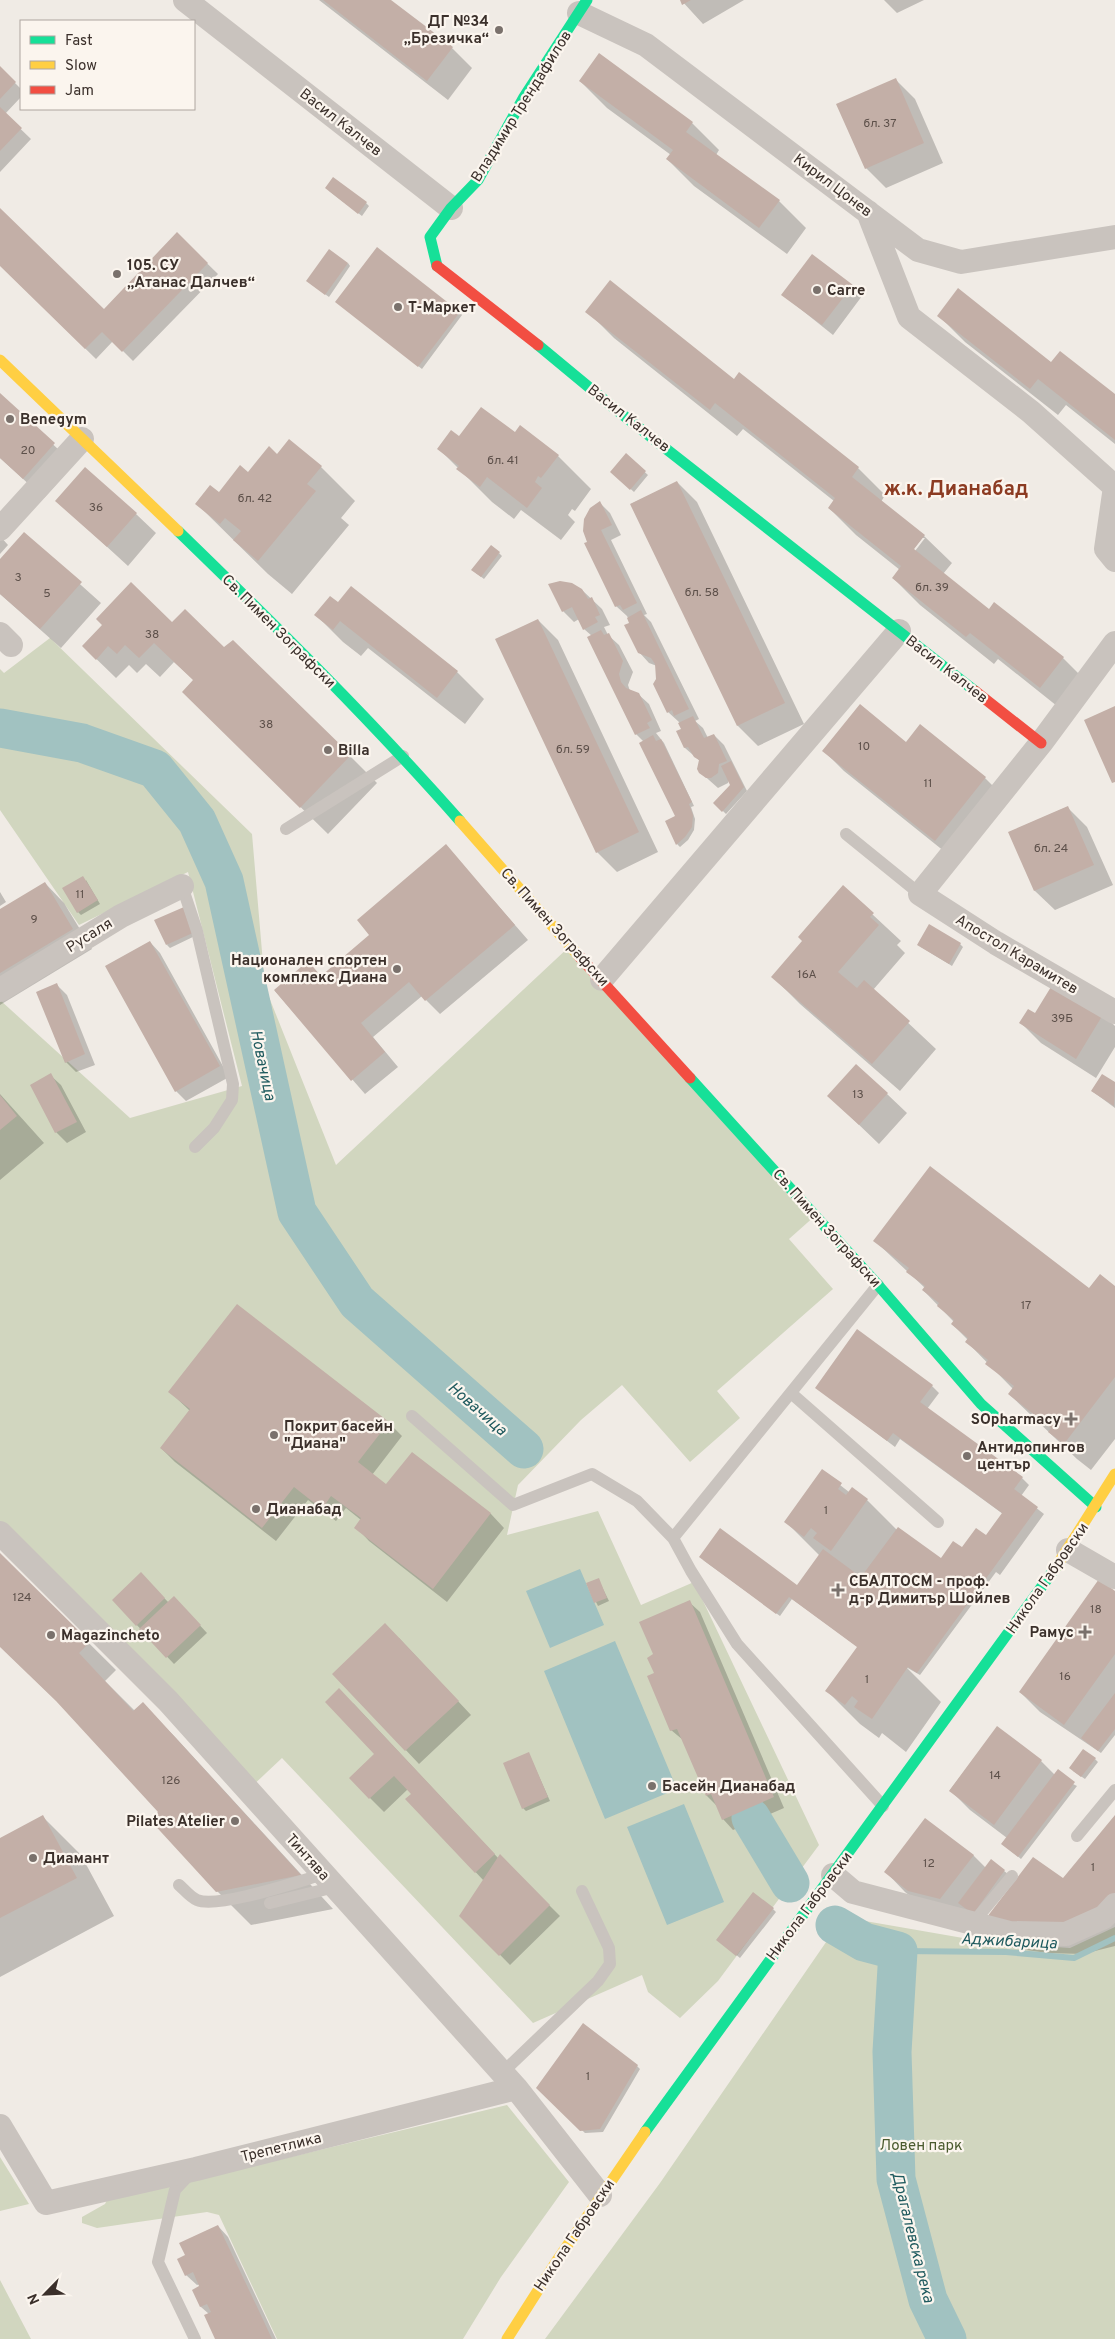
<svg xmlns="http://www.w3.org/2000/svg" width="1115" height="2339" font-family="Overpass,sans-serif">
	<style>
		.green { fill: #d1d6bf }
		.water { fill: #a1c2c1 }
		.shadow { fill: #0003; fill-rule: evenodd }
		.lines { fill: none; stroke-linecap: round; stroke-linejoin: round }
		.stream { stroke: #a1c2c1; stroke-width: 6 }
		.river { stroke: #a1c2c1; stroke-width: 39 }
		.building { fill: #c3afa7 }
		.lane { stroke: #c9c3be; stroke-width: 12 }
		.street { stroke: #c9c3be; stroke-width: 24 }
		.fast { stroke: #16e098; stroke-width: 11 }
		.slow { stroke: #ffcf43; stroke-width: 11 }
		.jam { stroke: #f24e42; stroke-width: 11 }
		.poi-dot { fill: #7a716c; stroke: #fbf5ee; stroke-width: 2 }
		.labels { text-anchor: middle; stroke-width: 4.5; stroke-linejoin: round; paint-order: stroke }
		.number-label { font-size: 12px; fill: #5d504a }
		.poi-label { font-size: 15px; font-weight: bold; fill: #3b302b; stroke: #fbf5ee; text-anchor: start }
		.street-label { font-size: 15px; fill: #3b302b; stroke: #fbf5ee }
		.park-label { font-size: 15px; fill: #4a5a2e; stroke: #fbf5ee }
		.water-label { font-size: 16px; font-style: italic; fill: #1f5a5e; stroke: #fbf5ee }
		.district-label { font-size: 20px; font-weight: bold; fill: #8c3b22; stroke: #fbf5ee }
	</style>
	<rect width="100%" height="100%" fill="#f0ebe5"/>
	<path class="green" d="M50,638L252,834L265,987L336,1165L570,946L816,1215L789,1239L833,1289L717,1391L740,1418L690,1462L622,1385L581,1420L518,1485L507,1535L598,1511L641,1605L694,1582L819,1845L718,1981L680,2018L648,1992L642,1975L533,2023L282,1758L248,1790L0,1533V1000L130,1118L242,1086L188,872L79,925L0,810V669L4,673Z
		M865,1921L986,1942L1070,1948L1115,1927V2339H545L660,2183L833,1932Z
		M507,2105L569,2182L501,2277L463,2339H277L219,2215L207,2212L97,2228L82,2223V2217L105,2204L109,2196L199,2179Z
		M0,2157L29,2204L0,2211Z
		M0,2280L31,2339H0Z"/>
	<path class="water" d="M580,1569L604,1625L550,1648L526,1591Z
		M615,1641L677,1789L605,1819L544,1671Z
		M684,1804L724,1902L667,1925L627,1827Z"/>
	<path class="shadow" d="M319,0H389L452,48L472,68L448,100Z
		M681,0H744L703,24Z
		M884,0H924L897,13Z
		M0,68L21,89V97L5,114L31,139L0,172Z
		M895,79L915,99L943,163L886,188L866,168Z
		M580,81L692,123L719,150L716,155L779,201L806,228L787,254L694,186L667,159L671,155L607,108Z
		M329,191L366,203L369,206L362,216Z
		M0,210L104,310L177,234L218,274L133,361L113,341L96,359L0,265Z
		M348,263L350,266L329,297L311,284Z
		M852,286L862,296L833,335L783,295Z
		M340,305L460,313L462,315L422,369Z
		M587,311L734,381L739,374L858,468L885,495L881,502L924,536L952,563L943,574L989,610L994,604L1063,658L1090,685L1067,714L998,659L994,664L920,605L893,578L900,570L856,535L829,508L834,501L743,429L737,436L614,338ZM922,538H925L912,555L910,554Z
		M938,315L1052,364L1115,396V444L1066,405L1058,415L965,342Z
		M0,395L74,464L44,498L0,458Z
		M459,438L558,456L591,489L575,511L572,509L568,515L575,522L561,540L521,510L514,519L492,502L439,449Z
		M290,441L321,467L355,501L341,518L349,525L292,594L268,574L197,504L219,493L277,456Z
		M626,455L648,475L634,492L612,472Z
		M677,482L697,502L804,724L758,746L738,726L631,504Z
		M57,501L136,514L156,533L128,566Z
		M600,503L610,513L621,535L611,540L647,614L644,615L651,622L699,719L695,721L703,728L708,738L714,735L724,745L747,791L726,814L715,803L731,785L729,780L728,783L718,788L700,772V761L685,748L683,729L679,722L668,712L658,680L657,666L649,663L639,652L631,624L627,616L616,606L589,542Z
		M24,534L101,603L61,648L0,594V561Z
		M0,536L8,545L0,554Z
		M499,553L502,556L484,579L476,573Z
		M550,585L582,590L602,609L610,625L604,627L608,635L619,645L633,672L628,685L630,691L638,694L649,704L661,731L656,733L664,743L694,806L691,807L695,819L694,830L688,840L680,847L677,844L676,816L644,742L636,734L592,636L584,629L579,619L574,622L563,611Z
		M351,588L457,672L484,699L465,724L368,648L361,656L343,642L316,615L338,604Z
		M538,620L558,640L658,852L617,872L597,852Z
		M172,624L225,650L350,756L377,783L328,834L211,719L195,681L174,662L160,677L146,664L137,673L129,665L116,678L83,646Z
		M920,726L985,778L1005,798L955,860L844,771L824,751L907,743Z
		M1067,807L1087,827L1113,885L1055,910L1035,891L1010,832Z
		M446,846L528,940L440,1014L422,996L373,1037L398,1067L365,1094L275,991L308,963L322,977L371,935Z
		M86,880L100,904L81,915L78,912Z
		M45,883L64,903L92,949L0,1005V910Z
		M843,887L901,941L897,945L905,953L873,990L936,1049L900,1091L800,1004L773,977L803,941Z
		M0,892L6,902L0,906Z
		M183,908L197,935L170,948L167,945Z
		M150,942L160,953L229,1077L186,1101L176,1091Z
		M960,944L963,947L952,966L921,947Z
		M57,985L67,995L95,1065L76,1072L66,1062Z
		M1035,1014H1103L1115,1026V1047L1096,1078L1041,1043L1021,1023Z
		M50,1075L61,1085L86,1132L67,1143L56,1132L31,1085Z
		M1102,1075L1115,1083V1108L1092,1091Z
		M0,1094L44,1143L0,1180Z
		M887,1094L907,1113L879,1144L829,1096Z
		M875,1241L1089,1290L1115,1287V1439L1091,1470L1077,1459L1009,1394L1013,1389L966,1341L968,1340L952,1324L954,1322L923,1290L925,1288Z
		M932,1386L939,1393L927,1409L1022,1478L1029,1485L1021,1496L1044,1514L1000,1575L996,1572L920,1675L906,1667L941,1702L906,1752L882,1733L879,1738L860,1724L827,1691L858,1647L792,1599L780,1616L703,1560L798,1586L820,1556L786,1522L822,1471L849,1492L867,1500L897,1530L941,1560L966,1552L986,1537L1003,1514L900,1439L895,1447L816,1387Z
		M170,1392L388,1422L402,1436L372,1475L387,1486L412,1453L491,1514L504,1528L447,1602L369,1541L356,1527L361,1520L346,1508L336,1521L308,1500L276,1541L175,1462L161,1448L190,1411Z
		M0,1555L116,1670L105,1681L135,1711L143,1704L176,1738L333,1909L251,1925L217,1891L160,1813L63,1707L0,1646Z
		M141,1574L169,1603L181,1605L207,1633L174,1664L113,1600Z
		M598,1579L609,1601L598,1606L587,1584Z
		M1115,1592V1735L1101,1753L1040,1712L1020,1692Z
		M689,1602L700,1612L784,1808L733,1830L723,1819L717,1806L707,1796L683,1740L671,1730L655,1673V1654Z
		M399,1638L471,1715L419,1764L334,1674Z
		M353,1703L499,1859L500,1856L560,1916L510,1965L461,1915L484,1881L407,1799L413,1794L408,1789L384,1812L350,1778L375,1754Z
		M997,1728L1041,1761L1055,1775L1077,1786L1021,1859L1006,1847L1007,1838L970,1810L950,1790Z
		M529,1754L550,1801L526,1811L523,1808Z
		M1095,1759L1098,1762L1085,1779L1073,1771Z
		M43,1817L81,1855L114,1916L0,1977V1839Z
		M1115,1817V1946L1083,1954L1047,1953L1013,1948L986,1921L1063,1880Z
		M973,1855L986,1868L991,1861L1008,1874L976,1916L960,1918L929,1910L905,1892L886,1872Z
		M773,1909L776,1912L740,1958L720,1942Z
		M637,2066L640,2069L603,2132L585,2133L538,2088Z
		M218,2226L228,2237L276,2339H217L209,2314L201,2307L193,2290L201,2287L200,2284L197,2285L186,2275V2256Z"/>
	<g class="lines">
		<path class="stream" d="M898,1951L1006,1952L1074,1958L1115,1938"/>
		<path class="river" d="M0,728L82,743L155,769L197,821L224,881L297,1212L357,1302L524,1449
			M751,1818L790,1883
			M835,1925L864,1942L898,1951L892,2052L896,2179L928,2300L947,2339"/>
	</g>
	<path class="building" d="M323,0H391L453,47L427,81Z
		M680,0H691L682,5Z
		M599,53L693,122L686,132L780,200L759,228L666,159L673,150L579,81Z
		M0,66L16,82L0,99Z
		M896,78L924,143L865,169L836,104Z
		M0,107L22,128L0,151Z
		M333,177L367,202L358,214L325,188Z
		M0,208L104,309L177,232L208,263L122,352L102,332L85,349L0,266Z
		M377,247L460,312L418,367L335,302Z
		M329,249L348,263L325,295L306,281Z
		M812,254L853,285L822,325L781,295Z
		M610,280L734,379L739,372L859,467L852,477L925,535L914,549L989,609L994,602L1064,657L1040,688L970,633L966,637L892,578L901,566L828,508L835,498L715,403L710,410L585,312Z
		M958,288L1051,362L1060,351L1115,394V440L1038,379L1030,389L937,316Z
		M0,393L55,443L23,479L0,458Z
		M481,407L515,432L520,425L559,455L541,478L538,476L535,482L542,488L527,508L487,477L480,487L456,469L459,466L437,449L451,430L459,436Z
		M289,439L322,466L307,484L316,491L258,561L233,540L241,531L225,518L220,524L195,504L210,485L219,492L240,465L248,472L269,446L277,454Z
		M626,453L646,471L630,490L610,472Z
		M85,467L137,513L107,547L55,501Z
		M677,481L785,703L737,726L630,504Z
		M600,501L612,525L601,530L637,603L623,610L620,605L615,607L584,543L587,542L583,531L584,519L590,508Z
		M24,532L82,582L40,629L0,594V559Z
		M491,545L500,552L481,577L471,570Z
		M560,581L572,583L582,589L588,599L592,597L600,615L595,617L598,622L583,630L572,607L562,612L548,584Z
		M131,582L172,622L185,609L224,647L233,640L351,755L300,808L182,692L193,680L154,643L139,658L125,645L117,654L108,646L96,660L82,646L102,625L96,619Z
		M351,586L458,671L437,698L340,621L333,630L314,615L330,596L338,602Z
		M641,610L689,709L674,716L672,710L667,713L653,684L656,679L655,664L651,658L638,653L624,625L629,623L627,618Z
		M538,619L639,832L596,853L495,639Z
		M601,630L604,635L609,633L623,661L619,674L621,682L626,688L639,693L652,720L647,723L650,728L635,735L587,637Z
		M860,704L906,742L920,724L986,777L935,841L822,751Z
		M1115,706V782L1112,783L1084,720Z
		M693,716L704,738L714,734L727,761L719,764L718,773L711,778H706L699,773L697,769L699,760L694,757L688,747L684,748L676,731L681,729L678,723Z
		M653,735L656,741L661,739L692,802L689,804L693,815L692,827L685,837L676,845L665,821L675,816L639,743Z
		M731,761L744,787L722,812L713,803L730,785L721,766Z
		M1068,806L1094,865L1034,891L1008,832Z
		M446,844L515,925L425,1001L409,982L361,1023L385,1052L351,1081L274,990L308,961L321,976L369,935L357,920Z
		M83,876L98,900L77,913L62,888Z
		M45,882L73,929L0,973V909Z
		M843,885L874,913L870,917L879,925L838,972L857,988L864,980L910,1021L872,1064L771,977L802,941L798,937Z
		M184,907L195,932L166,945L154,920Z
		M929,924L961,943L949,964L917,945Z
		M150,941L220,1066L175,1092L105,966Z
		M1054,982L1104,1013L1076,1059L1019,1023L1028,1009L1035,1013Z
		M57,983L85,1054L65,1063L36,992Z
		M856,1064L888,1093L859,1125L827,1096Z
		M51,1073L77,1122L55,1133L30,1085Z
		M1102,1074L1115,1082L1114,1106L1091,1091Z
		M0,1095L17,1116L0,1130Z
		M930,1166L1089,1288L1100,1274L1115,1286V1377L1064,1444L1048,1432L1051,1428L1008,1394L1014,1386L985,1364L988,1360L965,1342L968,1338L951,1324L954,1320L937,1306L939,1303L922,1290L925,1286L906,1272L909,1268L873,1241Z
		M237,1304L389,1422L358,1462L386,1484L412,1452L491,1513L433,1589L354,1528L361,1518L331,1496L322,1509L294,1487L262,1528L160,1448L190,1409L168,1392Z
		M857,1329L933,1385L920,1402L1023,1477L1014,1489L1038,1507L917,1673L908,1667L872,1719L854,1707L858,1701L852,1696L845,1705L825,1691L857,1647L789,1597L776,1614L699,1557L720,1528L797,1585L823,1549L861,1577L898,1527L941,1558L953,1541L962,1547L976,1528L986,1535L1002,1513L893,1433L887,1441L815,1388Z
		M822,1469L842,1483L838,1489L846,1495L852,1487L868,1499L831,1551L813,1538L817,1533L811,1528L804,1537L784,1522Z
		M0,1553L90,1642L79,1653L133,1711L143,1702L301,1875L216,1892L150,1820L158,1812L56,1701L0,1647Z
		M141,1572L165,1598L136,1626L112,1600Z
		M599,1578L607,1598L594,1603L586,1583Z
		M1099,1579L1115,1591V1654L1064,1725L1019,1692Z
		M174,1596L201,1625L166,1658L139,1629Z
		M690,1600L774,1797L722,1820L711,1794L706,1796L677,1729L670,1731L647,1676L654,1673L647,1658L653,1654L639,1622Z
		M385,1623L459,1701L405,1751L332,1674Z
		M339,1688L495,1854L475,1873L405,1799L411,1794L394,1776L369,1799L349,1778L374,1754L325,1702Z
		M1115,1693V1729L1098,1751L1081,1738Z
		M997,1726L1042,1760L994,1825L949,1791Z
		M1083,1749L1096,1758L1081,1777L1069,1768Z
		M529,1752L548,1797L522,1809L503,1763Z
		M1058,1769L1075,1782L1018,1857L1001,1844Z
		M43,1815L77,1878L0,1918V1838Z
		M1115,1815V1897L1101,1913L1055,1928L984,1921L1033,1857L1063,1878Z
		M925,1818L974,1855L940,1899L908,1891L884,1872Z
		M500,1854L550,1905L499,1956L459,1916Z
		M991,1859L1005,1870L973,1914L958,1903Z
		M753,1892L774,1908L736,1956L716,1940Z
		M583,2023L638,2065L600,2129L580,2131L536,2088Z
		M218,2225L259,2311L272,2339H215L204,2315L211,2312L207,2304L200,2307L192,2290L199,2286L193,2272L185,2276L177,2259L185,2255L179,2243Z"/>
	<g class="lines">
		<path class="lane" d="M286,829L403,756
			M846,834L920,894
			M182,886L197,931L233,1084L232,1100L214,1128L195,1147
			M791,1393L938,1522
			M412,1416L513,1505L592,1474L637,1501L673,1538L691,1571L737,1644L883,1806
			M673,1538L878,1285
			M1077,1836L1115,1790
			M179,1885C184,1889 190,1897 197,1900C218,1909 299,1881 324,1874
			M270,1903L335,1887
			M973,1923L1012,1876
			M502,2073L598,1981L610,1964L609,1948L582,1891
			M191,2173L175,2190L158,2262L195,2339"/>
		<path class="street" d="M185,0L451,208
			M579,13L646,45L918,250L961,262L1115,237
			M868,212L909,317L1031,412L1115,487
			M1115,487L1106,549L1115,560
			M0,529L82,439
			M0,634L11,645
			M1115,643L1041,743L920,894L996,943L1115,1012
			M602,979L899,631
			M0,990L121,916L182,886
			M0,1533L168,1701L516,2088L600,2195
			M1068,1550L1115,1577
			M833,1875L853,1892L1010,1933L1066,1934L1104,1917L1115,1905
			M0,2126L46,2203L196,2169L516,2088"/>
		<path class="fast" d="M437,266L430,237L451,208L478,180L524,97L587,0
			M538,345L614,408L975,691
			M178,531C275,625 371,720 460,821
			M690,1078L878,1285L981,1404L1096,1507
			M645,2132L1056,1567"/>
		<path class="slow" d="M0,360L178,531
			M460,821L578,955
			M1056,1567L1115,1474
			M507,2339L558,2259L645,2132"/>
		<path class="jam" d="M437,266L538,345
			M975,691L1041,743
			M578,955L690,1078"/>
	</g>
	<g class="poi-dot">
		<circle cx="499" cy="30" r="5"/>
		<circle cx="117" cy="274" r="5"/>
		<circle cx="817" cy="290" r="5"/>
		<circle cx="398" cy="307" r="5"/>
		<circle cx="10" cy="419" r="5"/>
		<circle cx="328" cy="750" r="5"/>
		<circle cx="397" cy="969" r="5"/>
		<path d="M1068.5 1411.5h5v5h5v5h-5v5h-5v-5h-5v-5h5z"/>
		<circle cx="274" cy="1435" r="5"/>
		<circle cx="967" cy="1456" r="5"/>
		<circle cx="256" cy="1509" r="5"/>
		<path d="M835.5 1582.5h5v5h5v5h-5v5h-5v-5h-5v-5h5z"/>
		<path d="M1082.5 1624.5h5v5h5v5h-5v5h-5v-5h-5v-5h5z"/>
		<circle cx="51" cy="1635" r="5"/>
		<circle cx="652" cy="1786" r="5"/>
		<circle cx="235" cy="1821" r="5"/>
		<circle cx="33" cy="1858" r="5"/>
	</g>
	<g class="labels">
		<g class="number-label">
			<text x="880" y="127">бл. 37</text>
			<text x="28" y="454">20</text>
			<text x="503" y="464">бл. 41</text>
			<text x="255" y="502">бл. 42</text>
			<text x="96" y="511">36</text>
			<text x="18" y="581">3</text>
			<text x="932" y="591">бл. 39</text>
			<text x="702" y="596">бл. 58</text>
			<text x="47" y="597">5</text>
			<text x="152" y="638">38</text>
			<text x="266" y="728">38</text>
			<text x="864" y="750">10</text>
			<text x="573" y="753">бл. 59</text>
			<text x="928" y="787">11</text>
			<text x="1051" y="852">бл. 24</text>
			<text x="80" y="898">11</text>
			<text x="34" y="923">9</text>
			<text x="807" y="978">16А</text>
			<text x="1062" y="1022">39Б</text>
			<text x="858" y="1098">13</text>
			<text x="1026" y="1309">17</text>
			<text x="826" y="1514">1</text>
			<text x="22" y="1601">124</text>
			<text x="1096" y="1613">18</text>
			<text x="1065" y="1680">16</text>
			<text x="867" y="1683">1</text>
			<text x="995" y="1779">14</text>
			<text x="171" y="1784">126</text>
			<text x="929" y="1867">12</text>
			<text x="1093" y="1871">1</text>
			<text x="588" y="2080">1</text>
		</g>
		<g class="poi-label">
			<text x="489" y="26" text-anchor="end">ДГ №34<tspan x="489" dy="17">„Брезичка“</tspan></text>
			<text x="127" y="270">105. СУ<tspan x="127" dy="17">„Атанас Далчев“</tspan></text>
			<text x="827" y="295">Carre</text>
			<text x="408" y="312">Т-Маркет</text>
			<text x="20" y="424">Benegym</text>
			<text x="338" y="755">Billa</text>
			<text x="387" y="965" text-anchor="end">Национален спортен<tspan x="387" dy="17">комплекс Диана</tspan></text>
			<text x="1061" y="1424" text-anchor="end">SOpharmacy</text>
			<text x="284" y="1431">Покрит басейн<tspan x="284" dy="17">"Диана"</tspan></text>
			<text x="977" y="1452">Антидопингов<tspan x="977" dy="17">център</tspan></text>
			<text x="266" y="1514">Дианабад</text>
			<text x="849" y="1586">СБАЛТОСМ - проф.<tspan x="849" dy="17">д-р Димитър Шойлев</tspan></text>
			<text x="1074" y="1637" text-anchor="end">Рамус</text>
			<text x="61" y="1640">Magazincheto</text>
			<text x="662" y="1791">Басейн Дианабад</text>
			<text x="225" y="1826" text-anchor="end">Pilates Atelier</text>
			<text x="43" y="1863">Диамант</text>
		</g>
		<g class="street-label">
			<text transform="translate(521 106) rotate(-58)" y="5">Владимир Трендафилов</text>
			<text transform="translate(341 122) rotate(38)" y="5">Васил Калчев</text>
			<text transform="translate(833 185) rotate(37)" y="5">Кирил Цонев</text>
			<text transform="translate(629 418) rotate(38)" y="5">Васил Калчев</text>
			<text transform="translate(279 631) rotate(45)" y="5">Св. Пимен Зографски</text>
			<text transform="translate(947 669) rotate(38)" y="5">Васил Калчев</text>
			<text transform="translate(555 927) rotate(48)" y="5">Св. Пимен Зографски</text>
			<text transform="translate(89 935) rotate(-32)" y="5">Русаля</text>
			<text transform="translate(1017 954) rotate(31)" y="5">Апостол Карамитев</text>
			<text transform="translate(827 1228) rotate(48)" y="5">Св. Пимен Зографски</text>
			<text transform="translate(1047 1578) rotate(-55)" y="5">Никола Габровски</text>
			<text transform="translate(308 1857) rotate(48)" y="5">Тинтява</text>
			<text transform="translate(809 1906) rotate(-53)" y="5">Никола Габровски</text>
			<text transform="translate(281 2147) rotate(-14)" y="5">Трепетлика</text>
			<text transform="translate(574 2235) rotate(-56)" y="5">Никола Габровски</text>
		</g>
		<g class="park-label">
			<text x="921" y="2150">Ловен парк</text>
		</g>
		<g class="water-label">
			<text transform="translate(264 1065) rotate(78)" y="6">Новачица</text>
			<text transform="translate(478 1408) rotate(41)" y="6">Новачица</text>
			<text transform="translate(1009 1940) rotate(3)" y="6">Аджибарица</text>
			<text transform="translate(914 2237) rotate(76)" y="6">Драгалевска река</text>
		</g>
		<g class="district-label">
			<text x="956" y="495">ж.к. Дианабад</text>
		</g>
	</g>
	<rect x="20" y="20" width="175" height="90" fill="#fbf5ee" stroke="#aea6a0"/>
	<rect x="30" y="36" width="25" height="8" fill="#16e098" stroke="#aea6a0"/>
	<text x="65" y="45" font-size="15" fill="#3b302b">Fast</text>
	<rect x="30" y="61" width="25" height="8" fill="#ffcf43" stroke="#aea6a0"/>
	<text x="65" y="70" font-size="15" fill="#3b302b">Slow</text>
	<rect x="30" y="86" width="25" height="8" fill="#f24e42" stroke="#aea6a0"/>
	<text x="65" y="95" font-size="15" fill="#3b302b">Jam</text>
	<g transform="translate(45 2294) rotate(246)" stroke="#fbf5ee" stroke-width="4" paint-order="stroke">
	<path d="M0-4L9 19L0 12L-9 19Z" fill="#3b302b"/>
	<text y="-8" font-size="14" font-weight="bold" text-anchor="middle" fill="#3b302b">N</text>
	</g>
</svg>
